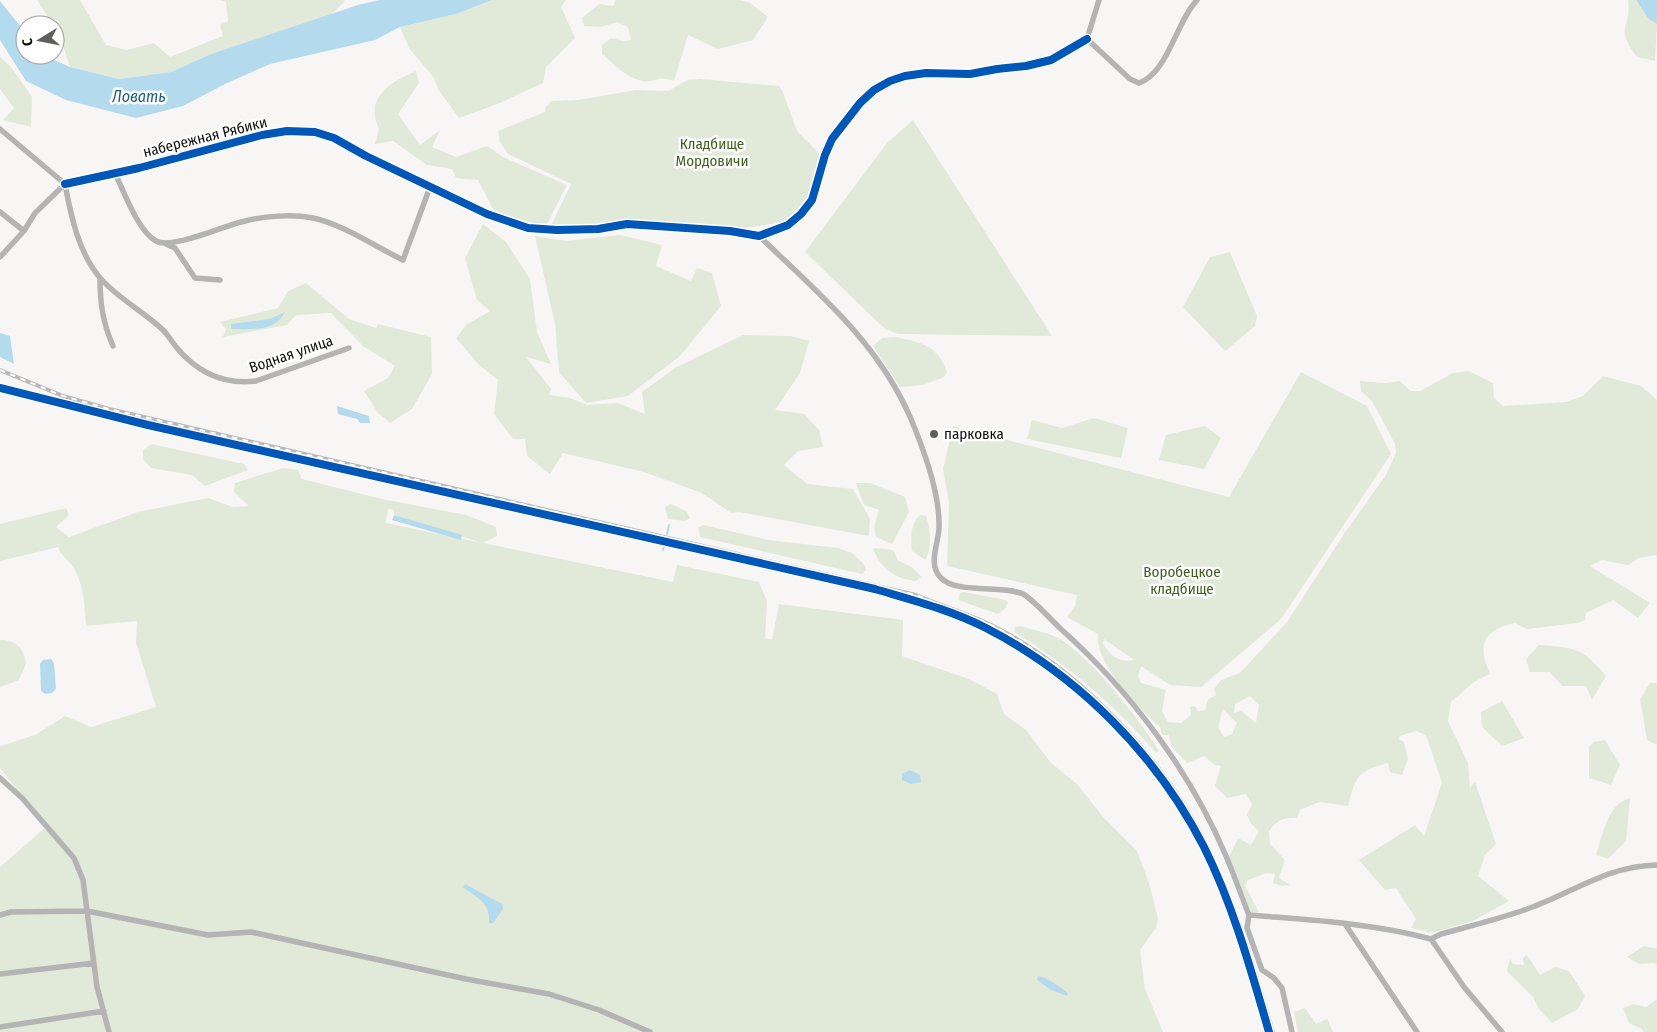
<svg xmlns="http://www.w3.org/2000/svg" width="1657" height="1032" font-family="'Fira Sans Condensed',sans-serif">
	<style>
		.green { fill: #e1e9d9; fill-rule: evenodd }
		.water { fill: #b4daee }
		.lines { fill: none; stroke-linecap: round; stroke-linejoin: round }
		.stream { stroke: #b4daee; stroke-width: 2 }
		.minor { stroke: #b4b4b4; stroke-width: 5.5 }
		.rail-casing { stroke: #b9b9b9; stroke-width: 4 }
		.rail { stroke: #fff; stroke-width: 2; stroke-dasharray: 5.5; stroke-linecap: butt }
		.cycleway-casing { stroke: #fff; stroke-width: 11 }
		.cycleway { stroke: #0057b8; stroke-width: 8 }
		.poi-dot { fill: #615f5e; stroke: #fff; stroke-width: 2 }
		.labels { text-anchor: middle; stroke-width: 5; stroke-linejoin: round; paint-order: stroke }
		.street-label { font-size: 15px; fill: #0f0e0d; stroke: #fff }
		.park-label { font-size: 15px; fill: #3e5f1f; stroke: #fff }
		.poi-label { font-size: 15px; fill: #0f0e0d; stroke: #fff; text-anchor: start }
		.water-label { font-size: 16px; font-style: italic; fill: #1c5e7b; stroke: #fff }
	</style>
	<rect width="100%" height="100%" fill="#f8f6f5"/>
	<path class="green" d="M37,0H80L106,45L127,50L154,43L170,57L223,36L220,25L228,21L226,2L220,0H346L331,15L211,54L171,72L119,79L70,67L59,34Z
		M492,0H566L561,7L575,38L546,67L543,83L500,103L459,118L438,89L434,78L409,48L400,27L456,14Z
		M616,0H740L750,3L768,17L753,40L718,49L688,35L674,81C657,75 655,83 643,81C626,78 614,64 602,54V45L611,38L623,41L631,40L628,27L617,22L601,27L584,26L582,18L599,4L613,6Z
		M1628,0H1636L1648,18L1657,24L1655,61L1637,57C1613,25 1632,29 1628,0Z
		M0,57L11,67L32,97L31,127L3,120L14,108L0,89Z
		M416,71L419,83L398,114L420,145L440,130L432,147L456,157L487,146L503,157L567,185L546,226L531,224L494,211L478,180L456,178L452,169L427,165L393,141L375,144L379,129C364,98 390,82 416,71Z
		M700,79L779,86L782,90L797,131L821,155L810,197L799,212L786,222L745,228L630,220L606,225L559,228L551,226L571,184L508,154L500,142L498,131L545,112L546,106L552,101L578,100L636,90L668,91L688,80Z
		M913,120L1052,336L898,334L885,329L805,252L887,143Z
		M483,224L506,242L530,279L537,332L551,364L526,357L551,389L549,395L570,398L587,405L618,403L645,414L642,392L675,368L743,335L790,336L809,341L800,373L775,410L804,414L819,430L823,447L798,451L784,465L807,484L853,489L870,519L869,536L739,512L731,513L702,493L644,472L563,453L550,474L527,456L525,439H513L494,414L498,380L479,365L456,338L466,325L490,311L477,300L465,258Z
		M620,235L662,245L656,266L691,281L697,268L712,273L721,306L680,356L628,396L586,403L559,372L555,324L535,236L566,241Z
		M1230,252L1257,316L1255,326L1225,351L1183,307L1210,257Z
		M306,283L349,319L376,328L378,324L431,337L432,374L412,409L390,423L378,413L364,391L388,378L395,366L363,346L331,313L296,315L287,325L223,337L226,329L220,322L278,308L288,291Z
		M896,337C921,343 937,344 947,372L944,377L923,385L900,387L873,346L882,338Z
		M1469,371L1493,383L1494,398L1503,406L1566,402L1583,396L1603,376L1641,386L1657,400V555L1639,558L1628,565L1602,560L1590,566L1650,603L1638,618L1613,600L1586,613L1585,620L1578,623L1527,629L1515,623C1481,631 1478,645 1490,674L1474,682L1451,702L1448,721L1468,763L1470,788L1475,782L1496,844L1485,855L1478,876L1509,901L1473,921L1431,933L1411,928L1416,919L1396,888L1385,890L1359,860L1415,825L1424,836L1442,783L1426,735L1416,731L1400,736L1399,739L1404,742L1408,759L1402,775L1390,772L1388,763C1357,771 1356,776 1348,806L1319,802L1300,810L1297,818C1283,817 1277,821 1269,831L1270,844L1285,860L1279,878L1290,885L1283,886L1273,883L1275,874L1267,873L1248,880L1245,886L1259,912H1251L1229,857L1238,838L1251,845L1259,831L1251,824L1247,815L1252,804L1246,794L1227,798L1215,786L1221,766L1215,765L1204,756L1187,763L1171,746L1169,735H1162L1160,727C1139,709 1094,662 1098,634L1067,617L1075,606L1077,595L947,566L949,503L943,469L953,426L1229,497L1301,372L1367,406L1391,454L1281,619L1201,687L1170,685L1141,666L1138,676L1141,683L1166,690L1162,711L1168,722L1181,723L1191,715L1190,707L1195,706L1198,711L1205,710L1208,699L1216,695L1214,689L1221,680L1240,673L1287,622L1344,534L1386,475L1396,453L1395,444L1372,401L1361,391L1360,381L1385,383L1400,381L1411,391H1420L1453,373ZM1104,639L1134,660C1119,663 1109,655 1103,643ZM1250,696L1259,705L1256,723L1241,711L1234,713L1235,704ZM1223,709L1237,723L1232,734L1224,737L1218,727Z
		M1094,418L1128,428L1121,458L1027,439L1032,420L1062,428Z
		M1205,426L1221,438L1204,469L1159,460L1166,435Z
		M151,444L244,464L248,470L205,486L192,475L151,468L143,459V450Z
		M283,468L298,470L302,479L382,499L466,515L496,527L497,536L483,543L673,582L677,565L759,582L767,601L765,638L772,640L779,604L903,620L902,656L969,679L997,694L1004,714L1026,730L1051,763L1077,784L1103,817L1137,851L1150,886L1158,918L1156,928L1140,950L1145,989L1163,1032H0V867L46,827L0,768V746L35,735L65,716L91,727L156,707L136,643L137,621L86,626C85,608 84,589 76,572C72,562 62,558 58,547L0,561V524L66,508L69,515L56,527L69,537L138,512L208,498L233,507L249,506L234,492L235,483ZM388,509L394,510V515L482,543L386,523Z
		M856,483H870L905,497L909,512L892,544L876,537L874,527L879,510L864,505Z
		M671,504L686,511L690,518L685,521L668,519L665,507Z
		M920,515L926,516C930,527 933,549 925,560L912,551C911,540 910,523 920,515Z
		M703,525L769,540L838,548L852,553L863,563L866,570L862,574L700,537L698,528Z
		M876,548L893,550L898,560L913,568L921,577L916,581C894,578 882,570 873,549Z
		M964,592L1006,600L1008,603L1005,609L998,614L958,600L960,593Z
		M1021,626C1033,630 1051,633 1062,640C1097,665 1136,715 1159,751L1156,753C1113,703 1070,667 1014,632L1015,627Z
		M0,640C15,639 25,649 26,664L19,680L0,687Z
		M1539,645C1576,648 1582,647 1606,676L1592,700L1586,686H1562L1550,672H1530L1526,659Z
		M1650,683H1657V745L1647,740L1640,699Z
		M1502,701L1524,738L1502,746L1482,727L1481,712Z
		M1605,740L1620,765L1611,785L1589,778V747L1594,742Z
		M1630,798L1626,841L1608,859L1596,855C1603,835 1607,804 1630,798Z
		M1644,946L1657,949V966L1655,963L1639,964L1627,957Z
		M1527,955L1540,975L1555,967L1569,971L1585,996L1578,1009L1552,1023L1539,1009L1533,997L1507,971L1510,958L1513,964L1524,965L1523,958Z
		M1657,999V1032H1643L1642,1029L1629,1023L1623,1008L1633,1004L1646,1007Z
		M1305,1008L1316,1024L1327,1019L1333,1032H1298L1294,1012Z"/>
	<path class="water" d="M380,0H492L456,14L400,27L375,40L270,64L225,84L183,106L136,118L66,100L26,81L0,40V1L25,32V55H43L70,67L119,79L171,72L211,54L358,5Z
		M1636,0H1657V24L1648,18Z
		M285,312C275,332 251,329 231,329V324L270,319Z
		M0,333L10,336L14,364L0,357Z
		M337,406L369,416L370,423H360L357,419L338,414Z
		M394,515L462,535L461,540L392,520Z
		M51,659L54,663L56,689L52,693L45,694L41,691L40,664L43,660Z
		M910,770L920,775L921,782L911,784L902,780V774Z
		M465,884L502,904L503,909L493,923H489C491,904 477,897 463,887Z
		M1038,976C1047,977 1060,987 1068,993L1067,996L1051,990L1037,980Z"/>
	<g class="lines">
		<path class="stream" d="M667,534L669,525
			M663,550L664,546"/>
		<path class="minor" d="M1087,39L1130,79L1139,83C1168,73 1176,22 1197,0
			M1087,39L1099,0
			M0,129L65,184
			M115,173C124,192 138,231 156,241C172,250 225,225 245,221C265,216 292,214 313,218C342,224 376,247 403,260L430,187
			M65,184L139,168L262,135L287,131L315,132L334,138L366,156L487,214L528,228L557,230L598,229L627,224L730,231L759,236L788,225L801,214L812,200L825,155L832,139L860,103L874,90L890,81L905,76L926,73L970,74L997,69L1026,66L1051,60L1087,39
			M65,184C71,217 79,254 101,279C119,299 144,312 163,330C168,335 172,342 177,348C198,373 223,385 256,381L349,348
			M0,212L24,231
			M759,236C818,293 878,342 911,419C924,450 940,494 939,527C939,543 927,564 941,578C956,594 1004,585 1023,594C1035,601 1052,621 1062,630C1131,692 1190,771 1226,856C1234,875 1241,895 1249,915C1309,920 1372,923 1431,939L1464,987L1502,1032
			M166,244L175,248L195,278L220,280
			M0,257L24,231L35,213L65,184
			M100,278C100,304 103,323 113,346
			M0,388L148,425L875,589C912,600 951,610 986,628C1078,675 1157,755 1204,847C1233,905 1251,970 1269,1032
			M0,778L22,798L74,858L83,880L97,987L109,1032
			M0,915L11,912L87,911L208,935L251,932L466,979L549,994L599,1010L650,1032
			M1249,915L1247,928L1262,970L1274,978L1282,988L1292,1032
			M1345,924L1417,1032
			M1431,939L1441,934C1470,926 1499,919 1527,909C1573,893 1606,866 1657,865
			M0,974L94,963
			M0,1027L104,1011"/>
		<g class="rail-casing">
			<path id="rail" d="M0,370L63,396L109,409L916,595C940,605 966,613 989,624C1080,668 1169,763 1211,854C1238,911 1255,972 1273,1032"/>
		</g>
		<use href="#rail" class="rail"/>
		<g class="cycleway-casing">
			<path id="cycleway" d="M65,184L139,168L262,135L287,131L315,132L334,138L366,156L487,214L528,228L557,230L598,229L627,224L730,231L759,236L788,225L801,214L812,200L825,155L832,139L860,103L874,90L890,81L905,76L926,73L970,74L997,69L1026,66L1051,60L1087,39
				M0,388L148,425L875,589C912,600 951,610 986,628C1078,675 1157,755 1204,847C1233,905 1251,970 1269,1032"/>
		</g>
		<use href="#cycleway" class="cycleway"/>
	</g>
	<circle class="poi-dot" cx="934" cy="434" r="5"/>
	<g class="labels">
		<g class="street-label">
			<text transform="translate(205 137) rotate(-14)" y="5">набережная Рябики</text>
			<text transform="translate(291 354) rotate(-19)" y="5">Водная улица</text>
		</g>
		<g class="park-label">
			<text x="712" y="149">Кладбище<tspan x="712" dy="17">Мордовичи</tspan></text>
			<text x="1182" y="577">Воробецкое<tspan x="1182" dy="17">кладбище</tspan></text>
		</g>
		<g class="poi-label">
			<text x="944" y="439">парковка</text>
		</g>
		<g class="water-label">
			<text x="139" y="102">Ловать</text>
		</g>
	</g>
	<g transform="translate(40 40) rotate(260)"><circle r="24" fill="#ffffff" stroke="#9f9f9e"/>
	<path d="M0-4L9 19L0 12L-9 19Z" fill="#615f5e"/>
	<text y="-8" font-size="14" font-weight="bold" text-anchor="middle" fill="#0f0e0d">С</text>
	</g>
</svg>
